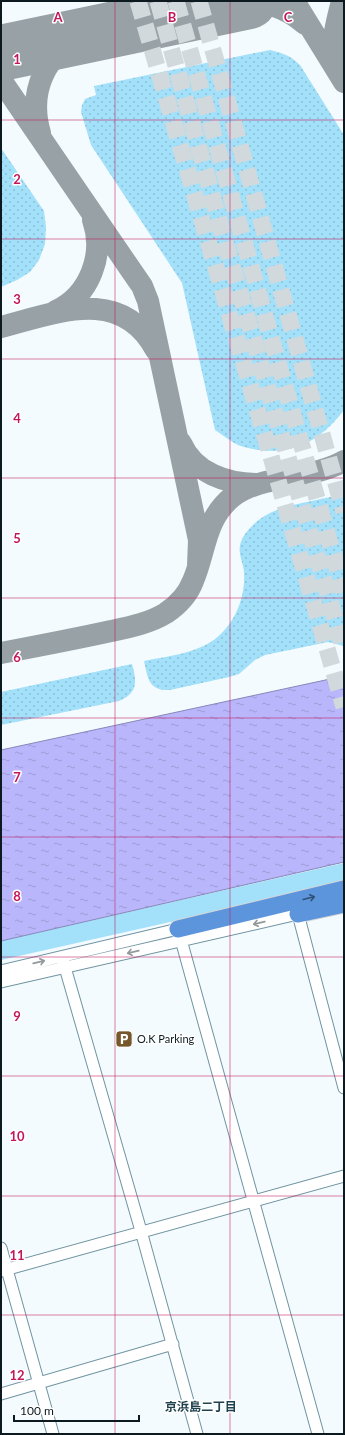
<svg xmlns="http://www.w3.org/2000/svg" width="345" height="1435" font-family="Lato,'Noto Sans JP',sans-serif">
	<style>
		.grass { fill: url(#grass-dots) }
		.park { fill: #a3e0f9 }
		.water { fill: url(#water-ripples); stroke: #8587b9 }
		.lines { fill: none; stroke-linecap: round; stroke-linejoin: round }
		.taxiway { stroke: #98a2a6; stroke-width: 22 }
		.runway { stroke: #98a2a6; stroke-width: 56 }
		.highway-tunnel { stroke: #d1d9dd; stroke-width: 17; stroke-dasharray: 17 8; stroke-linecap: butt }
		.minor-casing { stroke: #7094a2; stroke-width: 13 }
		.highway-casing { stroke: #d3d6d7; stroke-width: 19 }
		.minor { stroke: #fff; stroke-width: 11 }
		.highway { stroke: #5d95dd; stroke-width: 17 }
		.oneway { stroke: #305175 }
		.oneway2 { stroke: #92989b }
		.grid { fill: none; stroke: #c2185b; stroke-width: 1; stroke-opacity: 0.55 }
		.labels { text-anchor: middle; stroke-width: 3; stroke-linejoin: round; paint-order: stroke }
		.poi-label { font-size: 11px; fill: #0c1a20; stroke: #fff; text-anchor: start }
		.neighbourhood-label { font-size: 12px; font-weight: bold; fill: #20414e; stroke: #fff }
		.grid-label { font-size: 13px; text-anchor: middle; font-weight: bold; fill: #c2185b; stroke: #fff; stroke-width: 3; stroke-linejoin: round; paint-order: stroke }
	</style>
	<defs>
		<pattern id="grass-dots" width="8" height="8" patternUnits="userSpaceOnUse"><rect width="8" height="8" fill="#a3e0f9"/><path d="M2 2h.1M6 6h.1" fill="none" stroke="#8bc0d5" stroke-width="1.8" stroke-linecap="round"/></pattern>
		<pattern id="water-ripples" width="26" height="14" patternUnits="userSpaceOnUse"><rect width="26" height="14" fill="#b9b6fb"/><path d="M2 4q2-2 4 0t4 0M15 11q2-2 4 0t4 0" fill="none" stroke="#9e9cd7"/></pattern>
	</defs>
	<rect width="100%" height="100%" fill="#f4fbfe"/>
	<path class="grass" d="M270,50C283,53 291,56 300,65L344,135V410C323,438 296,455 260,450C253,449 245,448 238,445C230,441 223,435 215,430L182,283L91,145L81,112L82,105L85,99L96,95L94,86Z
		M1,148L44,211L46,227L45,244L39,260L30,272L17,280L1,287Z
		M344,493V646L328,642L265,655L255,660L239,674L229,677L170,690C148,691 148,678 144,661C163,657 183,655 201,647C229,636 246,603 244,573C244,565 238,554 240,546C241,536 252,525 260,519C281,503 318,502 344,493Z
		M132,664C137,682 138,693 119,701L1,725V692Z"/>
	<path class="park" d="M344,863V883L1,960V941Z"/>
	<path class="water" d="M344,676V862L1,941V750Z"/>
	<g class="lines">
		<path class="taxiway" d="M294,1L344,82
			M244,2C267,1 287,8 305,24
			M337,67C329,45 337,22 342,1
			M1,80L133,273L142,286L148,301L199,540L198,566
			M40,133C28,92 45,51 86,36
			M56,311C90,295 105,254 93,220
			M1,327C56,313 121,285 156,350
			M181,443C194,473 227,484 257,484
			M1,653C38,646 75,639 111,631C130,627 150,623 166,613C178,605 188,594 193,581C206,551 204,520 232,497C261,474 311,480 344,461"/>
		<path class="runway" d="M1,53L249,1"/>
		<path class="highway-tunnel" d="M138,1L344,707
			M158,1L223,235L344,649
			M176,1L283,380L344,592
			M199,1L344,512"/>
		<g class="minor-casing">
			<path id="minor" d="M62,957L141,1231L197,1434
				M1,971L178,929L318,1434
				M1,982L298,914L344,1088
				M1,1248L53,1434
				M1,1271L344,1176
				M1,1394L173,1344"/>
		</g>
		<g class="highway-casing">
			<path id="highway" d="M298,914L344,904
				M178,929L344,889"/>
		</g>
		<use href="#minor" class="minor"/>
		<use href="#highway" class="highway"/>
	</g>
	<defs><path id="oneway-shaft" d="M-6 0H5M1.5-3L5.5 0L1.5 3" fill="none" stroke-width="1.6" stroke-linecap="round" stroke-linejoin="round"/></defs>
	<use class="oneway" href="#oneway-shaft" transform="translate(309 898) rotate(-14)"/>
	<g class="oneway2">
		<use href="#oneway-shaft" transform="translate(259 923) rotate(167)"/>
		<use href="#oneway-shaft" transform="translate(133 952) rotate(167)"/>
		<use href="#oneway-shaft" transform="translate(39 962) rotate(-13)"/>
	</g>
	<path class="grid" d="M115,1V1434M230,1V1434M1,120H344M1,239H344M1,359H344M1,478H344M1,598H344M1,718H344M1,837H344M1,957H344M1,1076H344M1,1196H344M1,1315H344"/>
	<defs>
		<g id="parking-square" transform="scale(0.9)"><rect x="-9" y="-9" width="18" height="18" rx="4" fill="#75572b" stroke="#fff"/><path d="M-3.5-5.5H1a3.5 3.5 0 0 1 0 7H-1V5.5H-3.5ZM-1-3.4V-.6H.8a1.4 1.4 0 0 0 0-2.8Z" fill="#fff"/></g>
	</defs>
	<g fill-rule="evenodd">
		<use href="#parking-square" x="124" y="1039"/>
	</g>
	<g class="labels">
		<g class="poi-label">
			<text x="137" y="1043">O.K Parking</text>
		</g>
		<g class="neighbourhood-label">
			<text x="201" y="1411">京浜島二丁目</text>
		</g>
	</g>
	<g class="grid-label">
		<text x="58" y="22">A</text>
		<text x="172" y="22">B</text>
		<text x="288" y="22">C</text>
		<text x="17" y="64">1</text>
		<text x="17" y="184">2</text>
		<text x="17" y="304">3</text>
		<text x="17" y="423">4</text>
		<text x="17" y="543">5</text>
		<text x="17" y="662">6</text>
		<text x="17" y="782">7</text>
		<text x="17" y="901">8</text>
		<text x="17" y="1021">9</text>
		<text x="17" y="1141">10</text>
		<text x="17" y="1260">11</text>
		<text x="17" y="1380">12</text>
	</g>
	<rect width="345" height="1435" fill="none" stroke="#0c1a20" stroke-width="4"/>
	<path d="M14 1415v6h125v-6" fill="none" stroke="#0c1a20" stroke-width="2"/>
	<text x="20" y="1415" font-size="12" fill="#0c1a20" stroke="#ffffff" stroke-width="3" paint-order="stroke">100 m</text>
</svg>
